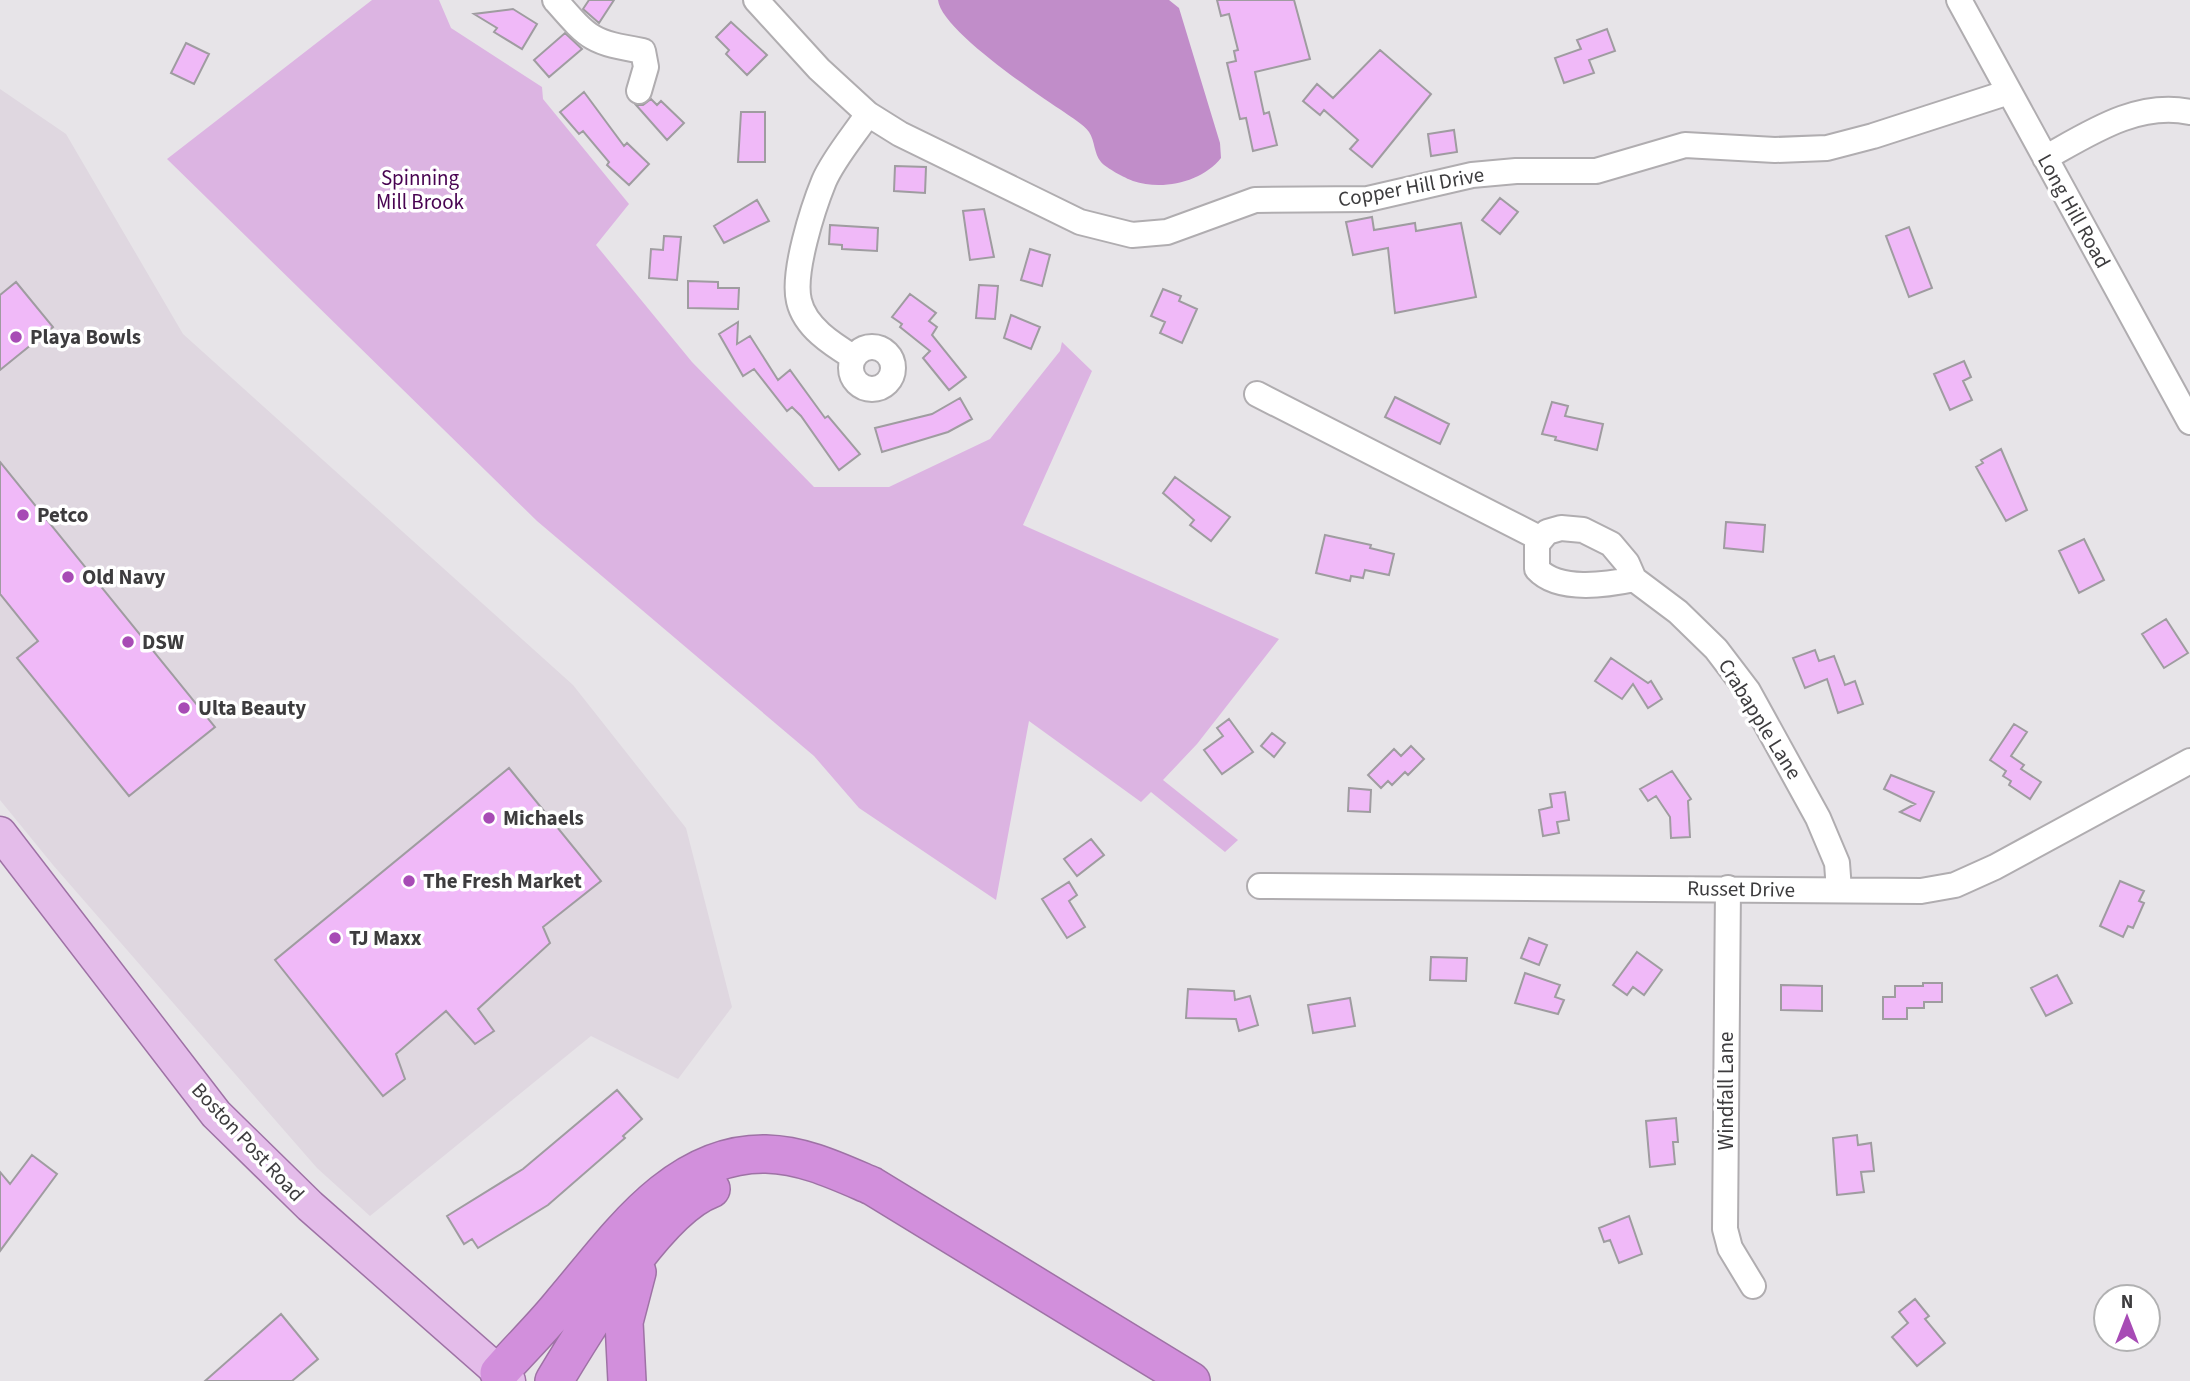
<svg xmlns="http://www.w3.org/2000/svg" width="2190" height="1381" font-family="'Source Sans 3',sans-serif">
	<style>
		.built { fill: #dfd7e0 }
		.green { fill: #dcb4e2 }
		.water { fill: #c18dc9 }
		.building { fill: #f0b9f8; stroke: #9f9ca0; stroke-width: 2 }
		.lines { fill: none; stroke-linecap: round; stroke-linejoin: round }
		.minor-casing { stroke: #b0adb0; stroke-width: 28 }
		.major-casing { stroke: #9e72a5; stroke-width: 35 }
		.highway-casing { stroke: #9e72a5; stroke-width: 40 }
		.minor { stroke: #fff; stroke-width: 24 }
		.major { stroke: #e4bcea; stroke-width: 32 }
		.highway { stroke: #d28fdc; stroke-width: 37 }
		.poi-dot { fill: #a74bb5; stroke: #fff; stroke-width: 2.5 }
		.labels { text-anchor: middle; stroke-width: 7; stroke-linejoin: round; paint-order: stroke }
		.park-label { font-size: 21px; fill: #480351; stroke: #fff }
		.street-label { font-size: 21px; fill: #3d3c3e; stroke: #fff }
		.poi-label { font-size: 21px; font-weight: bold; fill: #3d3c3e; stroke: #fff; text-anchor: start }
	</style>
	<rect width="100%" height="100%" fill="#e7e4e8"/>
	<path class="built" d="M0,89L66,134L183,334L573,685L686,828L732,1007L678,1079L591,1036L370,1216L317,1168L53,865L0,800Z"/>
	<path class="green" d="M372,0H439L451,28L542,87L543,99L629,204L596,245L692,362L814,487H889L990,439L1060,351L1062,342L1092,371L1023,525L1279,639L1197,744L1163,780L1238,840L1225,852L1151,792L1141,802L1029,721L996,900L859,808L814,756L537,521L167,159Z"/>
	<path class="water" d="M938,0H1169L1179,8L1220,143L1221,158C1202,182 1163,191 1133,181C1125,178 1106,168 1101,162C1094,154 1095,141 1089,132C1083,124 1072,118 1064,112C1037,94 941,30 938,0Z"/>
	<path class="building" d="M589,0H614L599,23L583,9Z
		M1217,0H1294L1310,59L1255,72L1264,114L1269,112L1277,145L1253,151L1246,118L1240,119L1227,63L1236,61L1234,51L1238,50L1229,14L1221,16Z
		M513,9L537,24L522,49L494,32L497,28L474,14Z
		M731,22L767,55L747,75L726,54L729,50L716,37Z
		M1607,29L1615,51L1589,60L1594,73L1564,83L1555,58L1581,49L1577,40Z
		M565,33L582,49L549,77L534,60Z
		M186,43L209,54L194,84L171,73Z
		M1380,50L1431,94L1372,167L1350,149L1358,140L1324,110L1320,115L1303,101L1317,84L1333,98Z
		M584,92L624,146L627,143L649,164L629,185L607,165L609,162L583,131L579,134L560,112Z
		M651,99L657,105L661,101L684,123L667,140L636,105H643Z
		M741,112H765V162H738Z
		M1454,130L1457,152L1431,156L1428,134Z
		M895,166L926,167L925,193L894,191Z
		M1500,198L1518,212L1500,234L1482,220Z
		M757,200L769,221L724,243L714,226Z
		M984,209L994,257L970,260L963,211Z
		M1372,217L1374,230L1415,223L1416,231L1461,223L1476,297L1395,313L1388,248L1353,255L1346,222Z
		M830,225L878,228L877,251L842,249V245L829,244Z
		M1909,227L1932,288L1909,297L1886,236Z
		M664,236L681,237L677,280L649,278L651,249L663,250Z
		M1030,249L1050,255L1042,286L1021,280Z
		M688,281L718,282V288H739L738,309L688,308Z
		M16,282L53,327L0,370V295Z
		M979,285L998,286L995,319L976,318Z
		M1163,289L1181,296L1179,301L1197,309L1182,343L1160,333L1165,322L1151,316Z
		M910,294L936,313L929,321L937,327L932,335L966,377L949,390L923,358L930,351L900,327L902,324L892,317Z
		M1011,315L1040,327L1031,349L1004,338Z
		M738,322L737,344L750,336L778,380L790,370L825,418L828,416L860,454L839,470L801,416L792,407L787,411L754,369L743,376L719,334Z
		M1964,361L1971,377L1963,381L1972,400L1950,410L1934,374Z
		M1395,397L1449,424L1440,444L1385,417Z
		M960,398L972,419L948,432L882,452L875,428L932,414Z
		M1552,402L1568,406L1565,416L1603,424L1597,450L1555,440L1556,437L1542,434Z
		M2001,449L2027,510L2006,521L1976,467L1983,463L1981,460Z
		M0,462L215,727L129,796L17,658L38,641L0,594Z
		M1175,477L1230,517L1211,541L1190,525L1194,520L1163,493Z
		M1726,522L1765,525L1763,552L1724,548Z
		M1325,535L1371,545L1370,548L1394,554L1389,575L1365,570L1363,578L1351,576L1350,581L1316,573Z
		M2084,539L2104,580L2079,593L2059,551Z
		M2166,619L2188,653L2164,668L2142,634Z
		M1815,650L1819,661L1834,656L1845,685L1855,681L1863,704L1838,713L1827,679L1805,688L1793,658Z
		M1611,658L1648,683L1651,681L1662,699L1648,708L1633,684L1622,699L1595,681Z
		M1229,719L1253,752L1222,774L1204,750L1223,736L1217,728Z
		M2014,724L2027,732L2011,756L2024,765L2021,769L2041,782L2030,799L2009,785L2011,781L2003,776L2006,771L1990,760Z
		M1272,733L1285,743L1274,757L1261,746Z
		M1411,746L1424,759L1408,775L1405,772L1392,785L1388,781L1381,788L1368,775L1394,749L1401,756Z
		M509,768L601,881L543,927L550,943L478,1009L494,1031L475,1044L446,1011L396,1054L405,1079L383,1096L275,960Z
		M1672,771L1691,799L1688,801L1690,837L1671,838L1670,817L1656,796L1648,801L1640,789Z
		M1891,775L1934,792L1920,821L1900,812L1915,804L1884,789Z
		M1349,788L1371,790L1370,812L1348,811Z
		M1565,792L1569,820L1557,822L1559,833L1543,836L1539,810L1552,807L1550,794Z
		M1091,839L1104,855L1077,876L1064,859Z
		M2120,881L2144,891L2139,901L2144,903L2133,928L2128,926L2123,937L2100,926Z
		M1069,882L1077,895L1069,901L1085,927L1067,938L1042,899Z
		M1529,938L1547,945L1539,965L1521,958Z
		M1637,952L1662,970L1644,995L1633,987L1627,995L1613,985Z
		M1431,957L1467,958L1466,981L1430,980Z
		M1525,973L1560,985L1555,997L1564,1000L1558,1014L1515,1003Z
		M2057,975L2072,1003L2046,1016L2031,988Z
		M1923,983H1942V1002H1924V1008H1907V1019H1883V997H1895V986H1923Z
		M1781,985L1822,986V1011L1781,1010Z
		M1188,989L1234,991L1235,1000L1250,996L1258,1025L1239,1031L1236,1019L1186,1018Z
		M1350,998L1355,1026L1313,1033L1308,1005Z
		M617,1090L642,1119L623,1136L625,1138L548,1205L478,1248L472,1239L464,1244L447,1216L523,1169Z
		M1676,1118L1678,1142H1673L1675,1164L1650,1167L1646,1121Z
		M1857,1135L1858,1145L1871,1143L1874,1171L1861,1172L1864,1192L1837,1195L1833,1138Z
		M32,1155L57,1174L0,1251V1172L10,1184Z
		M1629,1216L1642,1254L1619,1263L1610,1240L1604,1242L1599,1228Z
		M1915,1299L1929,1316L1925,1319L1945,1343L1917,1366L1892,1337L1908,1323L1899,1312Z
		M281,1314L318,1359L292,1381H205Z"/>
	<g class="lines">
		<g class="minor-casing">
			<path id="minor" d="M555,0C590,40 591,42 643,51L646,67L639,91
				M756,0L819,69L868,114L900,134L1080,222L1132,235L1167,232L1255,200L1368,199L1472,175L1516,171H1596L1685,145L1775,150L1827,148L1873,136L2009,92
				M1959,0L2190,422
				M2045,158C2090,133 2137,101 2190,112
				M851 368a21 21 0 1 1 42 0a21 21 0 1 1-42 0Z
				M853,357C832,344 805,327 799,301C792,273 813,208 824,181C834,158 854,135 868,114
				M1257,394L1541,539
				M1634,579C1606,585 1558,592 1537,569V544L1547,532L1561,528L1583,530L1611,544L1627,563L1634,579L1678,612L1716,649L1748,691L1818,818L1837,863L1839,890
				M1260,886L1921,891L1955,885L1995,867L2190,761
				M1728,888L1725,1229L1730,1248L1753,1286"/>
		</g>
		<g class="major-casing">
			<path id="major" d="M0,833L216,1114L310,1206L509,1381"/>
		</g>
		<g class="highway-casing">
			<path id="highway" d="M499,1373C520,1349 543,1327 563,1302C616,1240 674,1152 766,1154C804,1155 837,1171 872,1186L1191,1381
				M554,1381C584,1331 657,1209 711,1189
				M627,1381L624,1322L637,1272"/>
		</g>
		<use href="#minor" class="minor"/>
		<use href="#major" class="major"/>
		<use href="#highway" class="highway"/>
	</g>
	<g class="poi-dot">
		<circle cx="16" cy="337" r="7"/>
		<circle cx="23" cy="515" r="7"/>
		<circle cx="68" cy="577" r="7"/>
		<circle cx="128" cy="642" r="7"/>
		<circle cx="184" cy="708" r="7"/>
		<circle cx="489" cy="818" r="7"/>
		<circle cx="409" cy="881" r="7"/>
		<circle cx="335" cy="938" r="7"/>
	</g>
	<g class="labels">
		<g class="park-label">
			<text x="420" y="185">Spinning<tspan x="420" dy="24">Mill Brook</tspan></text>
		</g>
		<g class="street-label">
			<text transform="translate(1411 187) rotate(-10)" y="7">Copper Hill Drive</text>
			<text transform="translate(2074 211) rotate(61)" y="7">Long Hill Road</text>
			<text transform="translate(1760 719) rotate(58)" y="7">Crabapple Lane</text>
			<text transform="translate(1741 889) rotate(1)" y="7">Russet Drive</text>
			<text transform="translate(1726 1091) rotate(-90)" y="7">Windfall Lane</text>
			<text transform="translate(248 1142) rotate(47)" y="7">Boston Post Road</text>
		</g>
		<g class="poi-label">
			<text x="30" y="344">Playa Bowls</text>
			<text x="37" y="522">Petco</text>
			<text x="82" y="584">Old Navy</text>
			<text x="142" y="649">DSW</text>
			<text x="198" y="715">Ulta Beauty</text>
			<text x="503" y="825">Michaels</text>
			<text x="423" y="888">The Fresh Market</text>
			<text x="349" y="945">TJ Maxx</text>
		</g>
	</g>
	<g transform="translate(2127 1318)"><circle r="33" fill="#ffffff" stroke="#b1b1b2" stroke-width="2"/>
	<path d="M0-5L12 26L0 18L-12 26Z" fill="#a74bb5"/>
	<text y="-10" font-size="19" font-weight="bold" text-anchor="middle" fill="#3d3c3e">N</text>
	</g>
</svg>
